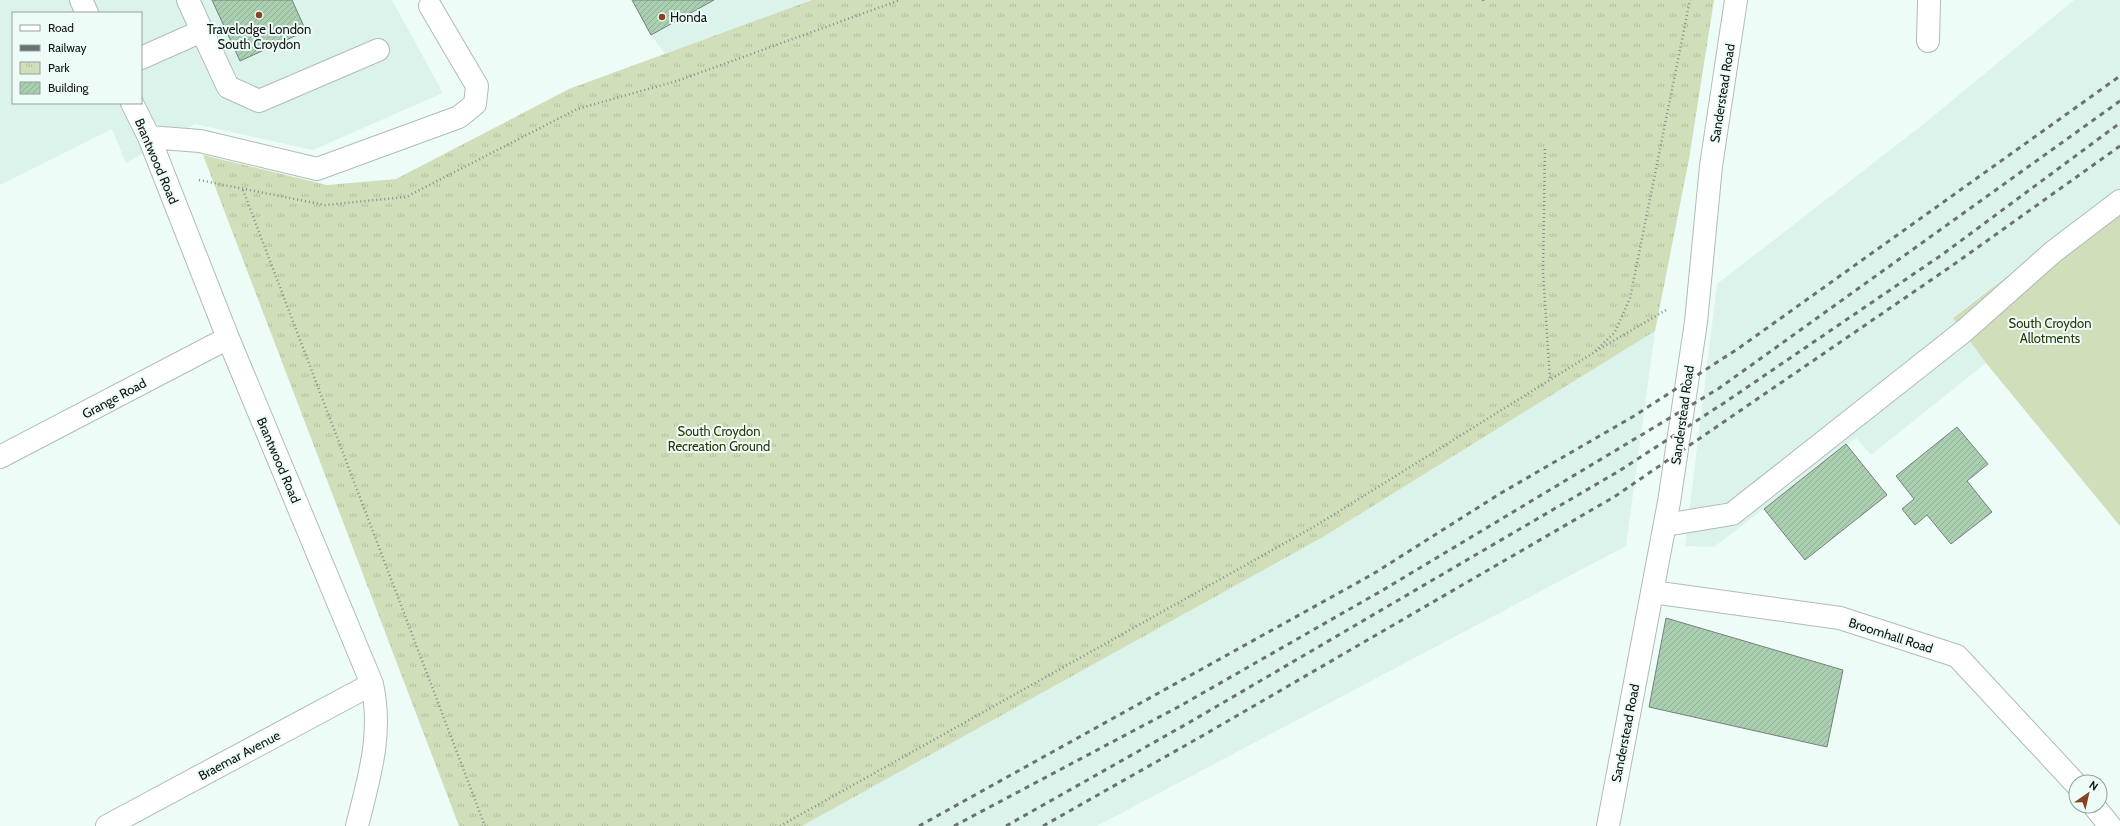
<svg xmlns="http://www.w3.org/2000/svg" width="2120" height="826" font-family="Cabin,sans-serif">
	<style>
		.built { fill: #dcf3ec; fill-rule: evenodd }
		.green { fill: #d0deba }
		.park { fill: url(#park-tufts) }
		.building { fill: url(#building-hatch); stroke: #788179 }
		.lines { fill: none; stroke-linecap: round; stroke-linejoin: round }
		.minor-casing { stroke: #afbcb8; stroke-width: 24 }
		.major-casing { stroke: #afbcb8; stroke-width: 24 }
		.path { stroke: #86908d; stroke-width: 2.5; stroke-dasharray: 1 3; stroke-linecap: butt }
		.minor { stroke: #fff; stroke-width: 22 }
		.major { stroke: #fff; stroke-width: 22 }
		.rail { stroke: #69726f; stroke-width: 3; stroke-dasharray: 5 5; stroke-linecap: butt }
		.poi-dot { fill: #8a431f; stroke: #eefcf8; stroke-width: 1.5 }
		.labels { text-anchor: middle; stroke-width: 4; stroke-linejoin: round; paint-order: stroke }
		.poi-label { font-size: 13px; fill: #111614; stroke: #eefcf8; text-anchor: start }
		.street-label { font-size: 13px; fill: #111614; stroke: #eefcf8 }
		.park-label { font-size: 13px; fill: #2a3707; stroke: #eefcf8 }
	</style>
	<defs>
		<pattern id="park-tufts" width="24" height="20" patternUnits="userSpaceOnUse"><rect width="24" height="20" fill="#d0deba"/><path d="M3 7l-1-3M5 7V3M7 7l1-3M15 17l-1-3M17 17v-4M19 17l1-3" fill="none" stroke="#b2be9f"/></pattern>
		<pattern id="building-hatch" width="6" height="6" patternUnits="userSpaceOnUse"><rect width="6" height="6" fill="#a9cfb0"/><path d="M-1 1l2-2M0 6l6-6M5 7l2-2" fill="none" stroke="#90b196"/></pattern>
	</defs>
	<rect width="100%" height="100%" fill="#eefcf8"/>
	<path class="built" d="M0,0H392L443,93L313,150L195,124L126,163L112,129L0,185ZM13,13H141V103H13Z
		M632,0H812L665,54L651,35Z
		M2074,0H2120V189L1953,317L1986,363L1871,455L1856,438L1714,547L1685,546L1717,284L1921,126Z
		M1655,331L1626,546L1097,826H802L1323,537Z"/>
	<path class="green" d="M2120,189V526L1986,363L1953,318Z"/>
	<path class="park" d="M812,0H1714L1689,159L1655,331L1323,537L802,826H459L203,155L327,185L396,179L569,89Z"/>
	<path class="building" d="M212,0H292L306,31L240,61Z
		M632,0H714L651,35Z
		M1957,427L1988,464L1967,481L1992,512L1951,544L1927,515L1915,525L1902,509L1914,499L1896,476Z
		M1846,444L1887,495L1805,560L1764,509Z
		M1666,618L1843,670L1827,747L1649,707Z"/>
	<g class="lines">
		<g class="minor-casing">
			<path id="minor" d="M81,0L87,13
				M202,31L228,87L259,101L378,50
				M1928,41L1929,0
				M141,58L202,31L188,0
				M132,103L149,137L228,338L372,684C383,734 369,778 357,826
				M149,137L200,141L317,169L459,117L475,104L477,86L430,6
				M0,457L228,338
				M1665,525L1732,514L1964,331L2053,252L2120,201
				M1652,592L1840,618L1957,656L2076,784
				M2094,806L2110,826
				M107,826L372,684"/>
		</g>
		<g class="major-casing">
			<path id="major" d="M1608,826L1669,502L1696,322L1711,166L1736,0"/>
		</g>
		<path class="path" d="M1483,0L1484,4
			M1545,149L1543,272L1550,380
			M199,180L325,205L406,197L577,109L677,81L900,0
			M243,190L485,826
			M1596,351L1666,310
			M780,826L1317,525L1593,353L1615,332L1630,298L1690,0"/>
		<use href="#minor" class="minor"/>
		<use href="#major" class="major"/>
		<path class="rail" d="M919,826L1373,574L1501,493L1634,416L1739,348L2120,76
			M954,826L1180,706L1383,590L1718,389L2120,101
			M1006,826L1190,722L1619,471L1724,403L1943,254L2120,123
			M1043,826L1202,736L1614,497L1953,265L2120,146"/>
	</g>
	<g class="poi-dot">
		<circle cx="259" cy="15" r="4"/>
		<circle cx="662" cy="17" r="4"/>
	</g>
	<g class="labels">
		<g class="poi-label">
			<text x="670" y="22">Honda</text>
			<text x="259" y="34" text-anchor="middle">Travelodge London<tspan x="259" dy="15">South Croydon</tspan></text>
		</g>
		<g class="street-label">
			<text transform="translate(1722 93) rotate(-81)" y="5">Sanderstead Road</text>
			<text transform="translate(157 161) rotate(67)" y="5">Brantwood Road</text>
			<text transform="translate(114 398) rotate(-28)" y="5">Grange Road</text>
			<text transform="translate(1682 415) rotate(-82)" y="5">Sanderstead Road</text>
			<text transform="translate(279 460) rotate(67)" y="5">Brantwood Road</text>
			<text transform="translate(1891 635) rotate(18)" y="5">Broomhall Road</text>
			<text transform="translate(1625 733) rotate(-79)" y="5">Sanderstead Road</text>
			<text transform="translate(239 755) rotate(-28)" y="5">Braemar Avenue</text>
		</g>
		<g class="park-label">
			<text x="2050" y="328">South Croydon<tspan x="2050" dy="15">Allotments</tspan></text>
			<text x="719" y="436">South Croydon<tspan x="719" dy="15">Recreation Ground</tspan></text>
		</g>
	</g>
	<rect x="12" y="12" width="130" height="92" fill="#eefcf8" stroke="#96a09d"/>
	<rect x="20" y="25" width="20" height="6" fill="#ffffff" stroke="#96a09d"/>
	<text x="48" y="32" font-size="12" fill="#111614">Road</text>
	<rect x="20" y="45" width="20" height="6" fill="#69726f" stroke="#96a09d"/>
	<text x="48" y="52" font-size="12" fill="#111614">Railway</text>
	<rect x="20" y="62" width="20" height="12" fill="url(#park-tufts)" stroke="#96a09d"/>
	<text x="48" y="72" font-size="12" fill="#111614">Park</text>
	<rect x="20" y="82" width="20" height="12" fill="url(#building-hatch)" stroke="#96a09d"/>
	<text x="48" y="92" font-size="12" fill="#111614">Building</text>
	<g transform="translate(2088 794) rotate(34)"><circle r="19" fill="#eefcf8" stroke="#96a09d"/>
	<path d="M0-3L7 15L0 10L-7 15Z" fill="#8a431f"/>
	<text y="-6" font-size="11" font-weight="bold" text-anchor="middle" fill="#111614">N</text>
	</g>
</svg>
